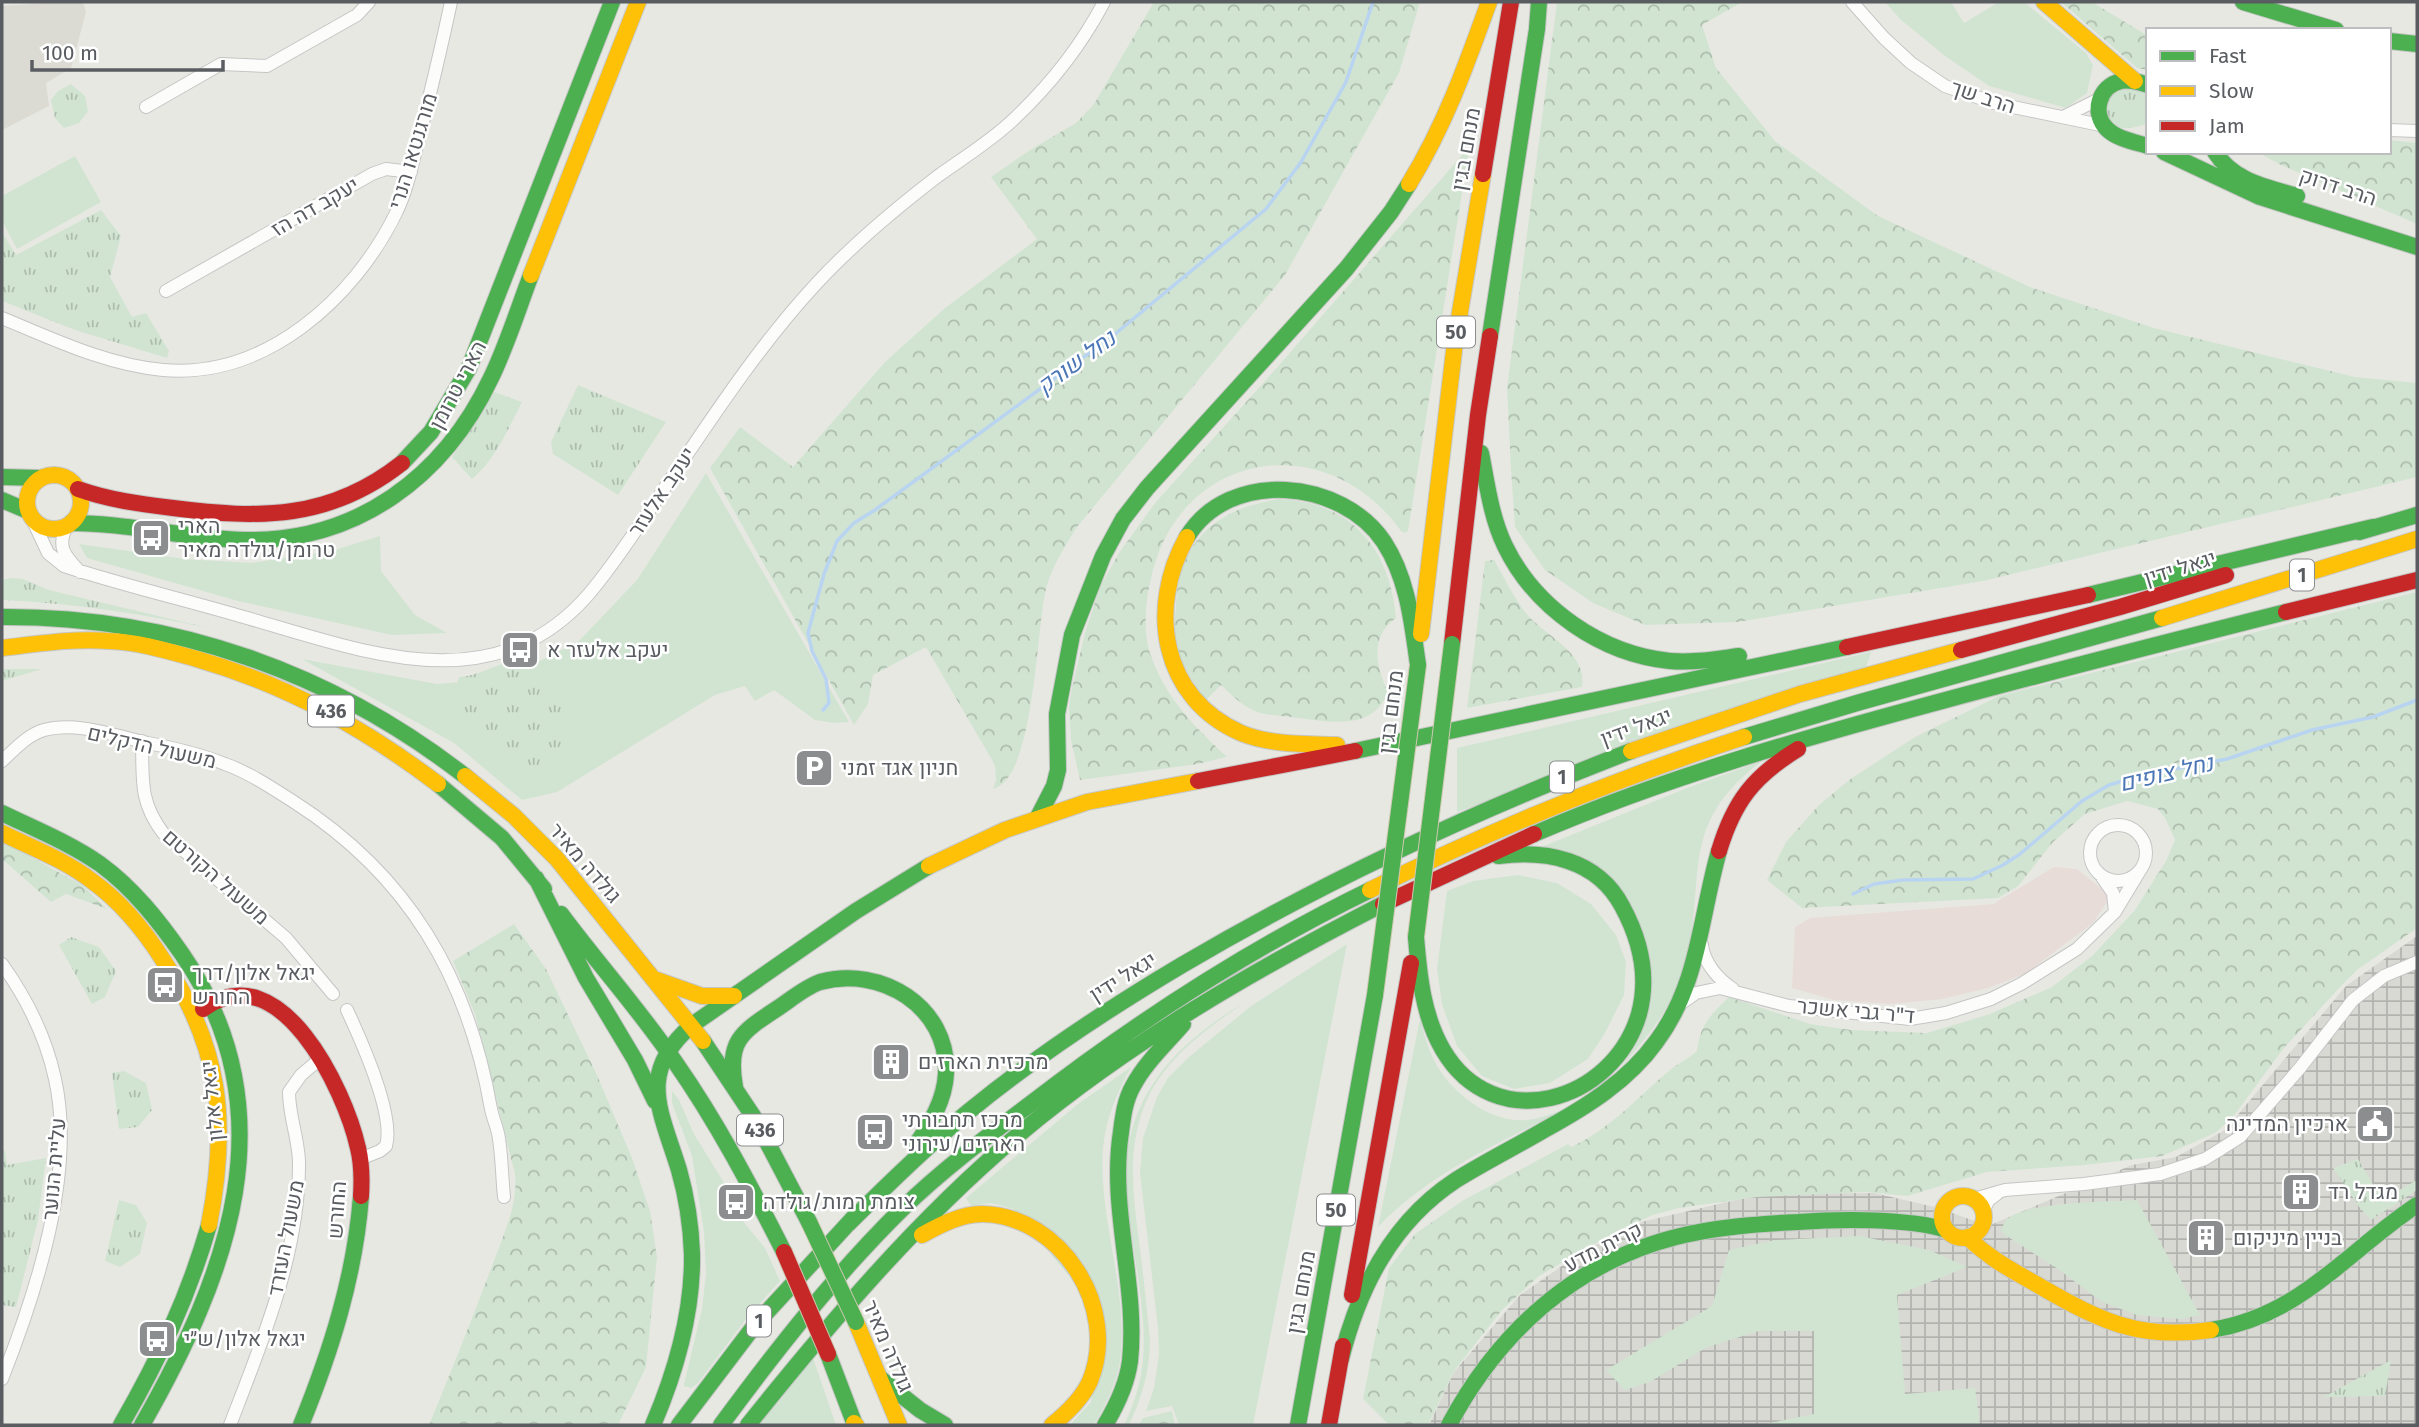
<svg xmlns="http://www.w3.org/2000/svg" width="2419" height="1427" font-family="'Fira Sans',Heebo,sans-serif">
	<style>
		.industrial { fill: url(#industrial-grid) }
		.education { fill: #dbdad3 }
		.medical { fill: #e8dcd8 }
		.green { fill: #d1e4d1 }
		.forest { fill: url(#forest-crowns) }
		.park { fill: url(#park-tufts) }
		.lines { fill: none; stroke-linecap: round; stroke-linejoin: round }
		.stream { stroke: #b9d4f0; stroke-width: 3.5 }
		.street-casing { stroke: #c5c5c5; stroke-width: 14 }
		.fast-casing { stroke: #c6c6c6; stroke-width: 18 }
		.slow-casing { stroke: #c6c6c6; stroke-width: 18 }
		.jam-casing { stroke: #c6c6c6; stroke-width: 18 }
		.street { stroke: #fcfcfb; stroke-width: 12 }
		.fast { stroke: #4caf50; stroke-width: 16 }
		.slow { stroke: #ffc107; stroke-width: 16 }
		.jam { stroke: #c62828; stroke-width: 16 }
		.fast-bridge-casing { stroke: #cec9b3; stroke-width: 18; stroke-linecap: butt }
		.jam-bridge-casing { stroke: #cec9b3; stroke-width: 18; stroke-linecap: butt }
		.fast-bridge { stroke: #4caf50; stroke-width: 16 }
		.jam-bridge { stroke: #c62828; stroke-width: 16 }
		.labels { text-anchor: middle; stroke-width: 5; stroke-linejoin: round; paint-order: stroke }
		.shield { fill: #fff; stroke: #8b8d90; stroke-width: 2 }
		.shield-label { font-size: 19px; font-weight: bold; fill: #595c60 }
		.street-label { font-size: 21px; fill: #595c60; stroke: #fff }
		.poi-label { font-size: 21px; fill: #595c60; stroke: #fff; text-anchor: start }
		.water-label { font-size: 23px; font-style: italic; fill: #4b76b6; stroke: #fff }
	</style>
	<defs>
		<pattern id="industrial-grid" width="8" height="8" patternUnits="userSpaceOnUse" patternTransform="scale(1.75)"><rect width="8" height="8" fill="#d9d9d4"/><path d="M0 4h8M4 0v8" fill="none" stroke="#b3b3af"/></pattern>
		<pattern id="forest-crowns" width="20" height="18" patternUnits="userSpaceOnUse" patternTransform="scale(1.75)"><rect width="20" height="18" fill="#d1e4d1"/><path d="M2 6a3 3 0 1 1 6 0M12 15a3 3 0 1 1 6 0" fill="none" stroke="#adbcad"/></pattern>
		<pattern id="park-tufts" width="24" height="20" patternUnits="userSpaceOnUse" patternTransform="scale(1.75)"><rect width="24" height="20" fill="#d1e4d1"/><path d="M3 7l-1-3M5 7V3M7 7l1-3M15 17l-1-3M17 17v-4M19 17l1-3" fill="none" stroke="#adbcad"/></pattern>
	</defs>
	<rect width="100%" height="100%" fill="#e8e8e3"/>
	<path class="industrial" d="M2417,936V1425H1429L1454,1372L1520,1295L1582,1252L1641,1222L1762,1194L1874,1193L1939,1208L1988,1226L2132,1165L2176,1157L2225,1130L2346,986Z"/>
	<path class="education" d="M59,2H83L86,12L71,68L46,83L49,106L2,130V6Z"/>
	<path class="medical" d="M2054,867L2077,869L2111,896L2093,923L2025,974L1988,988L1942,999L1891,1004L1834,1000L1792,988L1795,927L1810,918L1993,904Z"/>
	<path class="green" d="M1885,2H1951L1964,23L1999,2H2024L2086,53L2093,65L2087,93L2066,108L1989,86L1945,56L1900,19Z
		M75,156L101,202L17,249L2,221V196Z
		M706,473L849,722L834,723L815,720L774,690L755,701L745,686L715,695L557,792L522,800L454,743L302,659L437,684L506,678L579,641L637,580Z
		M380,536L381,571L415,615L447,633L392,635L238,601L87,558L79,544L185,559L251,563L331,551Z
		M1871,652L1866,668L1457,812V748Z
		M1762,761C1670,830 1712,887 1681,977C1669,1011 1645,1040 1622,1066L1635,1047L1636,914L1544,846L1687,788Z
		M1518,875L1557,883L1591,904L1616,935L1626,962L1624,995L1605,1033L1588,1059L1550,1083L1514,1089L1482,1076L1457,1046L1442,1004L1437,969L1447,891L1473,881Z
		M1347,944L1253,1425H1179L1172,1406L1146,1411L1154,1388L1159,1354L1158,1328L1140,1173L1143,1138L1157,1097L1168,1078L1189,1057L1251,1006Z
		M1244,1003C1215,1023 1185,1044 1163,1073C1123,1126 1132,1188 1140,1249C1144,1280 1147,1310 1150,1340C1150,1371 1142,1397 1129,1425H1124C1148,1376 1146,1338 1139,1285C1134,1247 1125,1207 1126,1168C1129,1091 1181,1040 1244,1003Z
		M1420,1019C1425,1038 1431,1059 1443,1075C1461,1099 1494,1123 1526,1120C1540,1119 1554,1113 1568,1108C1501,1142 1430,1172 1378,1227Z
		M1131,1067C1117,1093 1106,1118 1103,1148C1098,1220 1129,1289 1120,1361C1117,1384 1105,1405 1094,1425H1070L1091,1402L1105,1319L1013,1209L991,1203L971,1206L966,1198L1078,1104Z
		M672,1091L679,1100L694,1134L723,1181L742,1220L765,1248L780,1281L746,1319L698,1383L691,1388L684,1386V1384L702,1309L706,1274L704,1232L692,1156L672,1103Z
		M2137,1200L2200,1315L2181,1319L2137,1315L2102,1302L2058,1269L2005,1235L2001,1230C2002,1228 2005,1221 2006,1220C2027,1201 2108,1202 2137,1200Z
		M1859,1236L1929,1250L1967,1267L1897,1295L1905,1394L1975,1388L1980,1425H1760L1814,1414V1331H1759L1707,1347L1650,1382L1625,1390L1606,1370L1712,1306L1729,1250L1776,1240Z
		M813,1358L836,1425H759Z"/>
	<path class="forest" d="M1154,2H1420L1399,73L1285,275L1077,527C1066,545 1053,565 1047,585C1036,622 1036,779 993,789L996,780L995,765L926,647L873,675L868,704L854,725L710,468L740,427L793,467L885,362L945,308L1037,239L991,177L1030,150L1076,123L1094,104Z
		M1557,2H1742L1702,25L1716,68L1775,141L1878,216L2030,287L2154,328L2355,377L2417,383V477L1983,581L1738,622L1645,625L1593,603L1545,570L1515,527L1511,470L1507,388Z
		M2061,2H2092L2148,36V70L2137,68Z
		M2389,140L2417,143V224L2281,165L2257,152H2389Z
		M1464,153H1467L1468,155L1408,531L1405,533L1401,531C1324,424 1175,452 1150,583C1145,605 1143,634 1151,656C1167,700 1194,726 1227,757L1198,764L1080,780L1071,740L1069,707L1072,688L1085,633L1100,587L1119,553L1155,503L1266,380Z
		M1279,499C1351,502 1390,548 1396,618C1369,637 1376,666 1388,692C1373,731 1331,722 1298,718C1286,716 1272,716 1260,713C1244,708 1233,696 1221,685L1206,700C1192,682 1178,659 1174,637C1173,627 1176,614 1176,604C1179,540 1218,508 1279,499Z
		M1494,560C1504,577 1513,596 1525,612C1544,636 1588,652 1582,687L1467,708L1485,561Z
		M2417,592V928L2357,970L2341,986L2283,1049L2233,1117L2215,1133L2162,1156L2085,1165L1987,1172L1907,1196L1866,1192L1757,1197L1679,1208L1653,1215L1619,1230L1539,1276L1502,1310L1454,1371L1428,1425H1389L1363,1399L1389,1268L1415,1234L1462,1201L1568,1144L1571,1147C1609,1130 1639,1096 1670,1070C1678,1063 1689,1059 1697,1051C1700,1025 1710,1015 1729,997L1810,1024L1851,1030L1927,1033L1990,1014L2052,987L2092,956L2135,910L2166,861L2175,840L2165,818L2158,809L2127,801L2085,814L2053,842L2018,886L1998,898L1802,908L1767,880L1786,842L1818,806L1849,780L1915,737L1999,696Z
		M2,841L82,885L107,909L66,894L51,902L2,859Z
		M514,924L546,969L597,1075L632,1158L650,1211L657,1257L646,1367L618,1425H429C451,1372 472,1319 492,1266C503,1236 518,1206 515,1174L475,1014L453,961Z
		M1172,1411L1175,1425H1139L1143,1418Z"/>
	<path class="park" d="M71,84L85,96L88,111L79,123L64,128L55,118L51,100L58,91Z
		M2128,88L2148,93V124C2125,129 2118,134 2105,112L2109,95L2116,90Z
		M101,210L121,236L110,277L132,317L146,313L169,351L167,358L75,330L2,301V232L16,255Z
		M578,385L666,422L618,495L553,454L551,442Z
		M494,392L522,402C508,429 496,459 472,479L452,457Z
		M11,578L23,579L49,590L213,629C143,614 73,603 2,600V580Z
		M525,659C537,668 541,679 545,693L558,699L569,711L565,740L533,777L498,745L494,734C479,725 459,714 456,694C455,689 458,681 459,677C483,675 501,660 525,659Z
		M2,669H42L2,681Z
		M71,937L99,947L116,971L105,997L92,1004L59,945Z
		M124,1071L146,1083L152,1110L138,1127L119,1129L112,1073Z
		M2,1151H5L7,1165L46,1158L38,1220L16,1307L2,1305Z
		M2358,1159L2382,1200L2417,1180V1190L2371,1220L2360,1208L2333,1168Z
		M119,1200L136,1205L147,1223L140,1254L120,1267L105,1261Z
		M2391,1360L2385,1396L2324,1397Z"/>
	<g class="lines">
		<path class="stream" d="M823,710L829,703L826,679L812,651L808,633L824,574L837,541L854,523L875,510L1115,334L1266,209L1301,162L1346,82L1373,2
			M1853,894L1874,884L1903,880L1973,879L2003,865L2020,854L2082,801L2109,785L2143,775L2227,759L2312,730L2373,717L2417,700"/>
		<g class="street-casing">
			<path id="street" d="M1852,2L1884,38L1911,63L1945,86L1994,103L2105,126
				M146,107L221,64L267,66L357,15L369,2
				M2065,116L2099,99
				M2389,130L2417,131
				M166,291L372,174L386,169L411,172
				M2,318C53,339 107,365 163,370C265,379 354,299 396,213C407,191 412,165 418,142C430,95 441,49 451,2
				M32,519L48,553L64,566C122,585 182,599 240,616C358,649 491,706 588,595C613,566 634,533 655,502C706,427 755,350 816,284C853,244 895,209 938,176C963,158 991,141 1014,119C1050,85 1081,46 1104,2
				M67,526C56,547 65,556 80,572
				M142,741C143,780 139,801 163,833L286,938L333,994
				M2,761C14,750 27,735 44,730C76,721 116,736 148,743C174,748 200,754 225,764C250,773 272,788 294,802C408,875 468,977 491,1109C493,1119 498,1129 499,1139C502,1158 502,1178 504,1197
				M2090 853a28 28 0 1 1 56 0a28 28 0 1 1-56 0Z
				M2102,877L2113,893L2115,912
				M1702,945C1704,963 1718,979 1733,989
				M2,964C27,999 46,1037 55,1079C76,1172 36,1293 2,1379
				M1683,1002L1696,993L1720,988L1789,1006L1910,1019L1946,1013L1991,999L2021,984L2077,949L2115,912L2141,869
				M347,1010C361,1040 395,1115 386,1146L380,1151L360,1159
				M1974,1199L2005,1190L2084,1184L2160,1174L2205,1159L2240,1137L2300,1068L2353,1000L2384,976L2417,962
				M1983,1211L1989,1200L1997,1194
				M230,1425C262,1342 300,1252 299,1161C298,1137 289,1116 289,1092L301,1075L321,1058"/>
		</g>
		<g class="fast-casing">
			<path id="fast" d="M2243,2L2336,30
				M2389,41L2417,44
				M2148,85C2139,82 2130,79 2121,81C2099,86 2091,113 2107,129C2117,139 2135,142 2148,146
				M2164,152L2260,197L2417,247
				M2215,152C2233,181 2266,187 2297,196
				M1490,336L1537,29L1539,2
				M1481,453C1487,484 1491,517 1505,546C1535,608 1601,654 1670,661C1693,663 1716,659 1739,656
				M402,463L431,432L469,368L612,2
				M2,477L41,478
				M2,500L28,511
				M71,523C130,523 186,539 245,540C357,542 444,477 491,378C507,345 518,309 531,275
				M2359,532L2417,515
				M1187,537C1229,468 1342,479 1384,542C1408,579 1412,623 1418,665
				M2088,595L2373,527
				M2,617C172,616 331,672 465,776
				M1744,737L1857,703L2162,618
				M1355,751L1847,647
				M438,784L502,838L544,889
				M2,813C35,829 70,843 100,864C133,888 159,921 182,954C291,1112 227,1276 142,1425
				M1038,817L1054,786L1058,770L1057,714L1072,635L1103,556L1123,519L1147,488L1346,269L1391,212L1409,184
				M1534,834C1666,777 1804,738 1942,701C2057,670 2171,641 2286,612
				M536,878L586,978L635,1060L655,1101
				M561,914C598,964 640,1010 675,1062C717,1122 751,1187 784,1252
				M1416,937C1419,975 1423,1016 1443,1050C1494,1137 1613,1103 1639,1014C1649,977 1640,939 1622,906C1597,859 1546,850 1498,856
				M703,1041L755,1119L809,1222
				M735,1087C727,1042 740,1033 775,1010C789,1001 805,987 820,982C881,965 949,1007 946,1073C945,1100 930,1125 915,1146
				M848,1224C887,1185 926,1147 968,1112C1035,1057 1108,1009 1182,965C1326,880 1475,811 1631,751
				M2211,1330C2301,1316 2346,1252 2417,1205
				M828,1354L855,1425
				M1341,1359C1359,1287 1392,1222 1456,1180C1485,1162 1515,1147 1544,1130C1586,1107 1628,1081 1656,1042C1699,985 1700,917 1719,851
				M881,1379L920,1410L945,1425
				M121,1425C159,1359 188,1298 209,1225
				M301,1425C331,1351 355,1276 361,1196
				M653,1425C676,1371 693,1313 692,1254C691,1226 687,1198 679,1170C661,1111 636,1073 692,1025L856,911L929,866
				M679,1425L755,1325L857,1214
				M721,1425C777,1349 835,1275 902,1209C941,1171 985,1138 1029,1105C1135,1023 1249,949 1370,890
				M748,1425C828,1325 919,1218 1018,1135C1129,1042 1254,970 1383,904
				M1105,1425C1117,1405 1127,1384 1130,1361C1138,1285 1109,1209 1121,1132C1123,1116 1125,1100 1133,1086C1145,1063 1166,1044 1183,1024
				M1298,1425L1375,995
				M1449,1425C1498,1333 1574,1263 1676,1237C1716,1227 1757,1224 1798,1222C1840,1219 1907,1218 1947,1230"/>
		</g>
		<g class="slow-casing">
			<path id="slow" d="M2044,2L2135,81
				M1409,184C1445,125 1466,66 1489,2
				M531,275L638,2
				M27 502a27 27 0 1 1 54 0a27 27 0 1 1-54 0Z
				M1187,537C1147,608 1161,698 1241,733C1270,745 1306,744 1337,745
				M2162,618L2417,539
				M1421,634L1455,342L1483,174
				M2,648C37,644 73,638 109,641C139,642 168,651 197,659C287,685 364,728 438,784
				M1631,751L1800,694L1961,650
				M465,776L514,816L557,859L703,1041
				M2,833C32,848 65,860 92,881C120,901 144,930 163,960C221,1047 229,1123 209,1225
				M929,866L1005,830L1087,802L1198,781
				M1370,890C1491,830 1615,779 1744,737
				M654,979L702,996H734
				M1942 1217a21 21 0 1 1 42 0a21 21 0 1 1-42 0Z
				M922,1235C940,1225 961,1214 982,1214C1061,1215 1120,1308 1090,1381C1082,1399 1067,1413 1052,1425
				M1967,1237C1994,1262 2012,1270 2043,1288C2102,1322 2140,1340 2211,1330
				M856,1322L899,1425
				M854,1423L856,1425"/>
		</g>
		<g class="jam-casing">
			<path id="jam" d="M1483,174L1511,2
				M78,489C109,500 140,504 173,508C259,519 330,520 402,463
				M2286,612L2417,580
				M1452,644L1478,415L1490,336
				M1847,647L2088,595
				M1961,650L2120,607L2226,575
				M1198,781L1355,751
				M1719,851C1734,801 1754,776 1798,749
				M1383,904L1534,834
				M203,1009C280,952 345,1090 358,1148C362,1164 362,1180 361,1196
				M1352,1295L1411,963
				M1329,1425L1343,1346"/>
		</g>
		<use href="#street" class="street"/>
		<use href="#fast" class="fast"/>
		<use href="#slow" class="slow"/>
		<use href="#jam" class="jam"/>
		<g class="fast-bridge-casing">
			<path id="fast-bridge" d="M1416,937L1452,644
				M1375,995L1418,665
				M809,1222L856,1322"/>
		</g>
		<g class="jam-bridge-casing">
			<path id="jam-bridge" d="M784,1252L828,1354"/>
		</g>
		<use href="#fast-bridge" class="fast-bridge"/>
		<use href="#jam-bridge" class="jam-bridge"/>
	</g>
	<defs>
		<g id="bus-square" transform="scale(2.0125)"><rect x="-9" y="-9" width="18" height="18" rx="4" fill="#8b8d8e" stroke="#fff"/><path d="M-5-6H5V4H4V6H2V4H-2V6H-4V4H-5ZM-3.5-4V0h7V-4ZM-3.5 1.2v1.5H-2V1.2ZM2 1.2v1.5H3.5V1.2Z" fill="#fff"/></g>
		<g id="parking-square" transform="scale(2.0125)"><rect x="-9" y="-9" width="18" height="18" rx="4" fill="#8b8d8e" stroke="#fff"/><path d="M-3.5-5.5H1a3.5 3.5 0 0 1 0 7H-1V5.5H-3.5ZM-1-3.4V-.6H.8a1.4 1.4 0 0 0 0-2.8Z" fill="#fff"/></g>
		<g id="building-square" transform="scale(2.0125)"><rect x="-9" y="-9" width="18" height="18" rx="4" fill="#8b8d8e" stroke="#fff"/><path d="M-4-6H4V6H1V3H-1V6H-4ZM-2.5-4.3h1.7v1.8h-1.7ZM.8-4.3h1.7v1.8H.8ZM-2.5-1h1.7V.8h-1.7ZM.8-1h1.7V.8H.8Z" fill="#fff"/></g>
		<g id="civic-square" transform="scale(2.0125)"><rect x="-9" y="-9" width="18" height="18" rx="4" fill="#8b8d8e" stroke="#fff"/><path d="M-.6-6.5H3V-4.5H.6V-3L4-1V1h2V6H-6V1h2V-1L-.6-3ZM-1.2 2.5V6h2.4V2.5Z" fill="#fff"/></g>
	</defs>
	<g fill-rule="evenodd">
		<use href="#bus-square" x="151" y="538"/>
		<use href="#bus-square" x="520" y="650"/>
		<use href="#parking-square" x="814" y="768"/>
		<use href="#bus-square" x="165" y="985"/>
		<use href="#building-square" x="891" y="1062"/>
		<use href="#civic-square" x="2375" y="1124"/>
		<use href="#bus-square" x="875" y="1132"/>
		<use href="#building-square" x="2301" y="1192"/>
		<use href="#bus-square" x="736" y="1202"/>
		<use href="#building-square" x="2206" y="1238"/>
		<use href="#bus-square" x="157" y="1339"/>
	</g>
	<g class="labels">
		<g class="shield">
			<rect x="1437" y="316.5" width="38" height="31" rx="5"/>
			<rect x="2290" y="559.5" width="24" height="31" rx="5"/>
			<rect x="308" y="695.5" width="46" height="31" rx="5"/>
			<rect x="1550" y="761.5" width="24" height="31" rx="5"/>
			<rect x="737" y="1114.5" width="46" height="31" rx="5"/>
			<rect x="1317" y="1194.5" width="38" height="31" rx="5"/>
			<rect x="747" y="1305.5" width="24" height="31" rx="5"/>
		</g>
		<g class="shield-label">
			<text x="1456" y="339">50</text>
			<text x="2302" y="582">1</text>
			<text x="331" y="718">436</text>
			<text x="1562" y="784">1</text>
			<text x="760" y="1137">436</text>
			<text x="1336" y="1217">50</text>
			<text x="759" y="1328">1</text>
		</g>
		<g class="street-label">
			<text transform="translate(1983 97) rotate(18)" y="7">הרב שך</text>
			<text transform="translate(1466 149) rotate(-80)" y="7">מנחם בגין</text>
			<text transform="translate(413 151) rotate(-73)" y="7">מורגנטאו הנרי</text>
			<text transform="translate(2338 187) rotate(18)" y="7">הרב דרוק</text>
			<text transform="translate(315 207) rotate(-30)" y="7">יעקב דה הז</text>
			<text transform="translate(458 385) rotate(-62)" y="7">הארי טרומן</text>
			<text transform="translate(662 492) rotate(-56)" y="7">יעקב אלעזר</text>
			<text transform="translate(2180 568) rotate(-17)" y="7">יגאל ידין</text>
			<text transform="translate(1391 712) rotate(-83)" y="7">מנחם בגין</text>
			<text transform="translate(1636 727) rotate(-20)" y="7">יגאל ידין</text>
			<text transform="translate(152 747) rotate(13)" y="7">משעול הדקלים</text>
			<text transform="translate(585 863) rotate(49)" y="7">גולדה מאיר</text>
			<text transform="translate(216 877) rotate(41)" y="7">משעול הקורטם</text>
			<text transform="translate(1123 977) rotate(-32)" y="7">יגאל ידין</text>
			<text transform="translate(1856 1011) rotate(5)" y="7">ד"ר גבי אשכר</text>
			<text transform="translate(212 1101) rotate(-96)" y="7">יגאל אלון</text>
			<text transform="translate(54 1169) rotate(-85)" y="7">עליית הנוער</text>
			<text transform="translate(337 1210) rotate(-86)" y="7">החורש</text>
			<text transform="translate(286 1238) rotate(-79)" y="7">משעול העזרד</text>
			<text transform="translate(1603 1247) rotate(-27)" y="7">קרית מדע</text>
			<text transform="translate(1301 1292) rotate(-80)" y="7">מנחם בגין</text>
			<text transform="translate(888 1346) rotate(67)" y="7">גולדה מאיר</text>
		</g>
		<g class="poi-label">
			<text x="178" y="533">הארי<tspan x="178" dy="24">טרומן/גולדה מאיר</tspan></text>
			<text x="547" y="657">יעקב אלעזר א</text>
			<text x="841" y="775">חניון אגד זמני</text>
			<text x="192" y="980">יגאל אלון/דרך<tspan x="192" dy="24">החורש</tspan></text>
			<text x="918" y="1069">מרכזית הארזים</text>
			<text x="902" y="1127">מרכז תחבורתי<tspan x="902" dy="24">הארזים/עירוני</tspan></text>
			<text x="2348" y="1131" text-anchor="end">ארכיון המדינה</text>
			<text x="2328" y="1199">מגדל רד</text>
			<text x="763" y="1209">צומת רמות/גולדה</text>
			<text x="2233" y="1245">בניין מיניקום</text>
			<text x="184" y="1346">יגאל אלון/ש״י</text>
		</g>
		<g class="water-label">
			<text transform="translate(1076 362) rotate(-36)" y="8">נחל שורק</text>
			<text transform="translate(2166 773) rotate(-13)" y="8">נחל צופים</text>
		</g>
	</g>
	<rect width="2419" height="1427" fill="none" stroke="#595c60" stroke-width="7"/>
	<rect x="2146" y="28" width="245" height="126" fill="#ffffff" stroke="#bdbebf" stroke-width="2"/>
	<rect x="2160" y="51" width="35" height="10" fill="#4caf50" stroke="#bdbebf" stroke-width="2"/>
	<text x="2209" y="63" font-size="21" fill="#595c60">Fast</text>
	<rect x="2160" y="86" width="35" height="10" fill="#ffc107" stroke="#bdbebf" stroke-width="2"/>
	<text x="2209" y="98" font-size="21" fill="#595c60">Slow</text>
	<rect x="2160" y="121" width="35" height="10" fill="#c62828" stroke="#bdbebf" stroke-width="2"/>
	<text x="2209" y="133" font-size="21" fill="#595c60">Jam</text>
	<path d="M32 60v10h191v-10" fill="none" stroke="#595c60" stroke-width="3.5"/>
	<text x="42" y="60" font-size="21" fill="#595c60" stroke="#ffffff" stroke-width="5" paint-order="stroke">100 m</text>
</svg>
